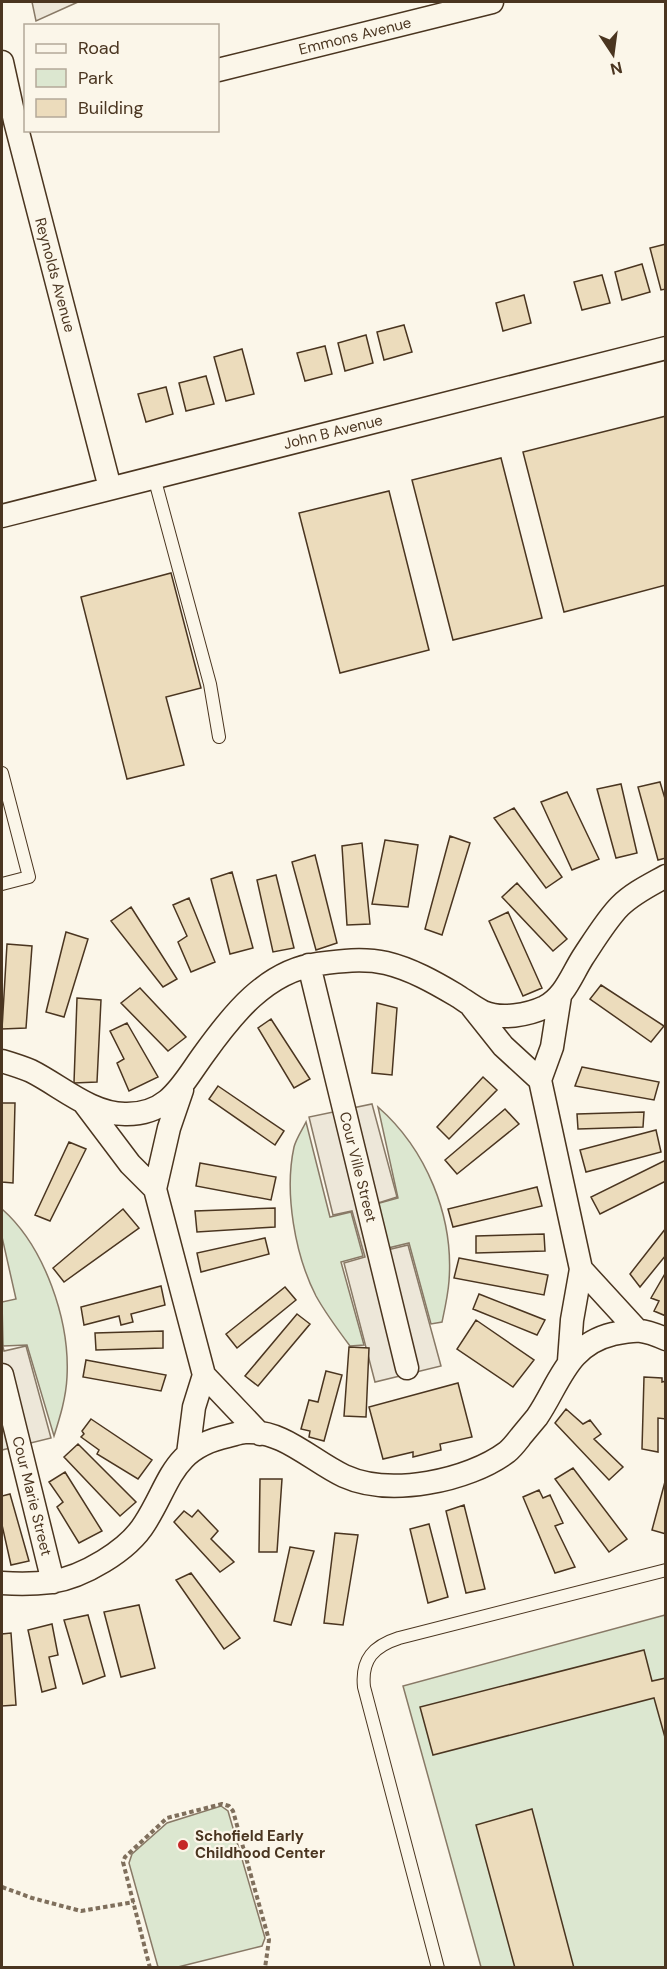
<svg xmlns="http://www.w3.org/2000/svg" width="667" height="1969" font-family="'DM Sans',sans-serif">
	<style>
		.green { fill: #dce7d0; stroke: #887966; stroke-width: 1.5 }
		.parking { fill: #ede7d9; stroke: #887966; stroke-width: 1.5 }
		.building { fill: #ecdcbc; stroke: #4a3520; stroke-width: 1.5 }
		.lines { fill: none; stroke-linecap: round; stroke-linejoin: round }
		.service-casing { stroke: #4a3520; stroke-width: 14 }
		.minor-casing { stroke: #4a3520; stroke-width: 25 }
		.path { stroke: #7f6f5c; stroke-width: 4; stroke-dasharray: 4.5 3; stroke-linecap: butt }
		.service { stroke: #fbf6e9; stroke-width: 12 }
		.minor { stroke: #fbf6e9; stroke-width: 22 }
		.poi-dot { fill: #c62828; stroke: #fbf6e9; stroke-width: 2 }
		.labels { text-anchor: middle; stroke-width: 4.5; stroke-linejoin: round; paint-order: stroke }
		.street-label { font-size: 15px; fill: #4a3520; stroke: #fbf6e9 }
		.poi-label { font-size: 15px; font-weight: bold; fill: #4a3520; stroke: #fbf6e9; text-anchor: start }
	</style>
	<rect width="100%" height="100%" fill="#fbf6e9"/>
	<path class="green" d="M378,1107C426,1149 454,1216 449,1281C448,1295 445,1308 442,1322L431,1324L409,1243L388,1248L376,1204L398,1198Z
		M306,1122L330,1217L351,1212L363,1256L341,1262L364,1345L350,1346C338,1330 326,1314 316,1296C295,1255 284,1193 294,1147C296,1139 302,1130 306,1122Z
		M2,1209C45,1247 70,1321 67,1377C66,1398 60,1417 54,1436L27,1345L3,1346L2,1302L16,1299L2,1237Z
		M665,1615V1967H481L403,1686Z
		M221,1806L228,1811L265,1938L262,1946L178,1967H158L129,1863L132,1854L167,1823Z"/>
	<path class="parking" d="M32,2H78L36,21Z
		M372,1104L397,1197L375,1204L387,1250L408,1245L441,1366L375,1382L344,1263L365,1257L352,1211L333,1215L309,1117Z
		M2,1343L4,1351L26,1346L51,1438L2,1450Z"/>
	<path class="building" d="M666,244V289L661,290L650,248Z
		M642,264L650,292L622,300L615,272Z
		M602,275L610,303L582,310L574,282Z
		M524,295L531,323L503,331L496,303Z
		M404,325L412,352L384,360L377,332Z
		M366,335L373,363L345,371L338,343Z
		M325,346L332,374L305,381L297,353Z
		M242,349L254,394L226,401L214,357Z
		M206,376L214,404L186,411L179,383Z
		M166,387L173,414L146,422L138,394Z
		M666,416V585L564,612L523,452Z
		M501,458L542,618L453,640L412,480Z
		M389,491L429,650L340,673L299,513Z
		M171,573L201,688L166,697L184,765L127,779L81,597Z
		M660,782L666,802V858L658,860L638,787Z
		M621,784L637,853L616,858L597,789Z
		M567,792L599,859L572,870L541,802Z
		M514,808L562,877L546,888L494,818Z
		M450,836L470,843L442,935L425,929Z
		M385,840L418,845L408,907L372,904Z
		M362,843L370,924L347,925L342,846Z
		M315,855L337,943L316,950L292,862Z
		M232,872L253,948L230,954L211,879Z
		M276,875L294,948L273,952L257,880Z
		M517,883L567,939L553,951L502,897Z
		M189,898L215,962L191,972L178,942L187,936L173,905Z
		M131,907L177,979L163,987L111,921Z
		M508,912L542,988L523,996L489,921Z
		M66,932L88,939L64,1017L46,1012Z
		M7,944L32,946L26,1028L2,1029Z
		M601,985L664,1026L651,1042L590,999Z
		M140,988L186,1037L168,1051L121,1003Z
		M77,998L101,1000L97,1082L74,1083Z
		M377,1003L397,1008L392,1075L372,1073Z
		M271,1019L310,1079L294,1088L258,1028Z
		M127,1023L158,1077L129,1091L117,1063L124,1059L110,1031Z
		M582,1067L659,1082L654,1100L575,1086Z
		M483,1077L497,1090L449,1139L437,1127Z
		M218,1086L284,1131L275,1145L209,1099Z
		M2,1103H15L13,1183L2,1182Z
		M505,1109L519,1124L457,1174L445,1160Z
		M644,1112L643,1127L578,1129L577,1114Z
		M656,1130L661,1152L586,1172L580,1150Z
		M69,1142L86,1149L50,1221L35,1215Z
		M666,1160V1181L600,1214L591,1197Z
		M200,1163L276,1177L271,1200L196,1186Z
		M537,1187L542,1206L453,1227L448,1209Z
		M275,1208V1227L197,1232L195,1211Z
		M123,1209L139,1228L64,1282L53,1268Z
		M666,1228V1255L640,1287L630,1274Z
		M544,1234L545,1251L476,1253V1236Z
		M265,1238L269,1254L201,1272L197,1253Z
		M459,1258L548,1275L544,1295L454,1278Z
		M666,1272V1316L654,1311L659,1301L651,1298Z
		M161,1286L165,1305L131,1314L133,1322L121,1325L119,1316L84,1325L81,1307Z
		M285,1287L296,1300L237,1348L226,1334Z
		M479,1294L545,1320L537,1335L473,1309Z
		M297,1314L310,1324L258,1386L245,1376Z
		M476,1320L534,1360L513,1387L457,1349Z
		M163,1331V1348L96,1350L95,1333Z
		M349,1347L369,1348L366,1417L344,1416Z
		M86,1360L166,1375L161,1391L83,1377Z
		M326,1371L342,1375L324,1441L309,1437L310,1431L301,1429L309,1400L318,1402Z
		M644,1377L662,1378V1382L666,1381V1419L658,1418V1452L642,1449Z
		M458,1383L472,1437L440,1444L441,1450L413,1457V1452L383,1459L369,1407Z
		M566,1409L583,1424L590,1420L601,1434L594,1439L623,1467L609,1480L555,1423Z
		M91,1419L152,1460L138,1479L97,1454L99,1450L81,1437L84,1434L82,1431Z
		M78,1444L136,1502L120,1516L64,1457Z
		M573,1468L627,1539L609,1552L555,1479Z
		M65,1472L102,1531L79,1543L57,1507L63,1502L49,1482Z
		M666,1478V1534L652,1530Z
		M260,1479H282L277,1552H259Z
		M539,1490L543,1498L550,1495L563,1523L555,1526L575,1567L555,1573L523,1497Z
		M10,1494L29,1561L11,1565L2,1525V1496Z
		M464,1505L485,1589L466,1593L446,1511Z
		M198,1510L218,1531L211,1539L234,1562L220,1572L174,1522L184,1511L192,1517Z
		M429,1524L448,1597L428,1603L410,1529Z
		M335,1533L358,1535L343,1625L324,1623Z
		M290,1547L314,1551L291,1625L274,1621Z
		M191,1573L240,1638L224,1649L176,1580Z
		M139,1605L155,1668L121,1677L104,1612Z
		M88,1615L105,1676L83,1684L64,1620Z
		M52,1624L58,1655L49,1657L56,1688L42,1692L28,1630Z
		M11,1633L16,1705L2,1706V1634Z
		M644,1650L652,1681L666,1678V1741L654,1698L433,1755L420,1707Z
		M532,1809L574,1968H515L476,1825Z"/>
	<g class="lines">
		<g class="service-casing">
			<path id="service" d="M154,477L210,684L219,737
				M2,773L29,877L2,884
				M438,1968L364,1687C361,1659 374,1646 399,1638L666,1570"/>
		</g>
		<g class="minor-casing">
			<path id="minor" d="M2,62L15,121L110,488
				M218,70L492,2
				M2,516L666,348
				M309,965L407,1368
				M472,1007L503,1046L540,1080L581,1269L572,1320L569,1361
				M2,1061C12,1064 22,1067 31,1071C61,1086 91,1114 125,1114C169,1115 182,1084 204,1054C232,1015 266,971 318,964C340,961 363,958 386,963C411,969 434,982 456,995C464,1000 473,1007 483,1012C501,1020 528,1015 545,1007C565,996 571,976 583,957C593,942 607,919 620,906C633,893 650,885 666,876
				M540,1080L552,1047L560,996
				M84,1103L130,1164L155,1189L204,1375L260,1434
				M155,1189L169,1128L182,1090
				M581,1269L636,1329
				M2,1375L53,1582
				M188,1454L194,1407L204,1375
				M2,1583C18,1584 35,1584 51,1582C83,1577 128,1551 145,1523C171,1482 172,1448 228,1436C233,1435 240,1432 246,1432C283,1430 312,1461 344,1476C390,1497 468,1481 507,1452C513,1447 518,1440 522,1435C527,1429 532,1423 537,1417C560,1383 567,1345 613,1334C638,1329 642,1329 666,1339"/>
		</g>
		<path class="path" d="M2,1887L32,1898L81,1911L134,1902
			M150,1968L123,1862L125,1857L167,1818L222,1804L229,1806L233,1811L269,1940L265,1968"/>
		<use href="#service" class="service"/>
		<use href="#minor" class="minor"/>
	</g>
	<circle class="poi-dot" cx="183" cy="1845" r="6"/>
	<g class="labels">
		<g class="street-label">
			<text transform="translate(355 36) rotate(-14)" y="5">Emmons Avenue</text>
			<text transform="translate(55 275) rotate(75)" y="5">Reynolds Avenue</text>
			<text transform="translate(333 432) rotate(-14)" y="5">John B Avenue</text>
			<text transform="translate(358 1167) rotate(76)" y="5">Cour Ville Street</text>
			<text transform="translate(32 1496) rotate(76)" y="5">Cour Marie Street</text>
		</g>
		<g class="poi-label">
			<text x="195" y="1841">Schofield Early<tspan x="195" dy="17">Childhood Center</tspan></text>
		</g>
	</g>
	<rect width="667" height="1969" fill="none" stroke="#4a3520" stroke-width="6"/>
	<rect x="24" y="24" width="195" height="108" fill="#fbf6e9" stroke="#b4a999" stroke-width="1.5"/>
	<rect x="36" y="44" width="30" height="9" fill="#fbf6e9" stroke="#b4a999" stroke-width="1.5"/>
	<text x="78" y="54" font-size="18" fill="#4a3520">Road</text>
	<rect x="36" y="69" width="30" height="18" fill="#dce7d0" stroke="#b4a999" stroke-width="1.5"/>
	<text x="78" y="84" font-size="18" fill="#4a3520">Park</text>
	<rect x="36" y="99" width="30" height="18" fill="#ecdcbc" stroke="#b4a999" stroke-width="1.5"/>
	<text x="78" y="114" font-size="18" fill="#4a3520">Building</text>
	<g transform="translate(613 54) rotate(167)" stroke="#fbf6e9" stroke-width="4.5" paint-order="stroke">
	<path d="M0-4.5L10 22L0 15L-10 22Z" fill="#4a3520"/>
	<text y="-9" font-size="16" font-weight="bold" text-anchor="middle" fill="#4a3520">N</text>
	</g>
</svg>
